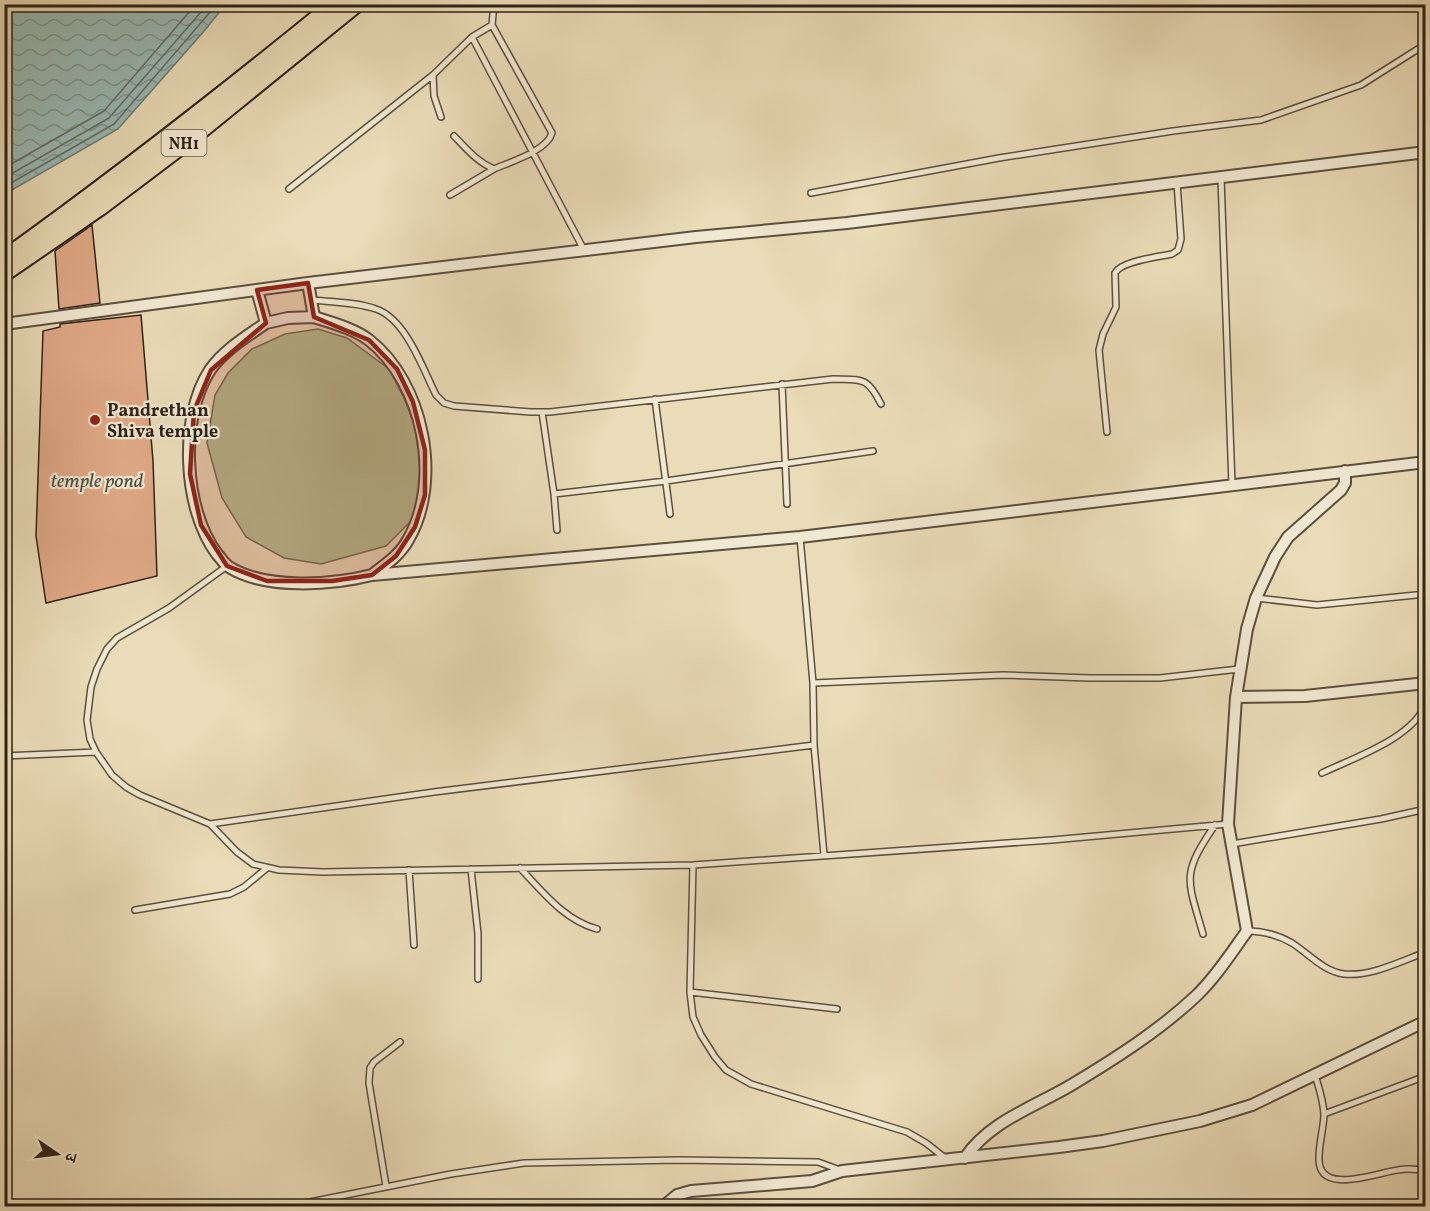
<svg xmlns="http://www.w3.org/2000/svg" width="1430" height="1211" font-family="Vollkorn,'Noto Serif Devanagari',serif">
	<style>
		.green { fill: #b4c191; stroke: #707254; stroke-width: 1.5 }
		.water { fill: url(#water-waves); stroke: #6e7d76; stroke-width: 1.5 }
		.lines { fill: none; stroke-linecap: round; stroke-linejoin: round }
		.shore { stroke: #636e66; stroke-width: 1.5 }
		.building { fill: #e0a986; stroke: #2d2217; stroke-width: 1.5 }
		.service-casing { stroke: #5c503f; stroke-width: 8 }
		.minor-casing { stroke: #5c503f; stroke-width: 14 }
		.trunk-casing { stroke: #2d2217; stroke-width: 20 }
		.service { stroke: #f1e8d1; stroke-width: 5 }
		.minor { stroke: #f1e8d1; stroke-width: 10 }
		.trunk { stroke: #eadcb8; stroke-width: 16 }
		.marked { fill: #8f2418; fill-opacity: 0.2; stroke: #8f2418; stroke-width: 4.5; stroke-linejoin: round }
		.poi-dot { fill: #8f2418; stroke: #f1e8d1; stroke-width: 2 }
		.labels { text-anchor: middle; stroke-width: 4.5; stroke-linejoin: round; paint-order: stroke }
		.shield { fill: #f1e8d1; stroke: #685d4f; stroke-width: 1.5 }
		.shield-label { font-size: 16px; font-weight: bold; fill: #2d2217 }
		.poi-label { font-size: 18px; font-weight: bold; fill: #2d2217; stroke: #f1e8d1; text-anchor: start }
		.water-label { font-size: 20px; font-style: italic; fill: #4d5046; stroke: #f1e8d1 }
	</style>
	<defs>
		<pattern id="water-waves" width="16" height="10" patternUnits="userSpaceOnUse" patternTransform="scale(1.5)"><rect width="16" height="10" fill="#99bab5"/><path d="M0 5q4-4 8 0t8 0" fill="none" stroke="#7d9792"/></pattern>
	</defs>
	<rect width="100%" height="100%" fill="#eadcb8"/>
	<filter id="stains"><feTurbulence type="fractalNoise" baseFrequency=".00333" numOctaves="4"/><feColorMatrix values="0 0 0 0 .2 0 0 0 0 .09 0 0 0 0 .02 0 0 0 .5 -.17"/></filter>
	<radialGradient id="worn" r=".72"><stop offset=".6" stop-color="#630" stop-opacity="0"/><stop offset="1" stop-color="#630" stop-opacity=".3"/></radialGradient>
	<path class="green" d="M318,329L347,338L389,369L404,398L419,435L423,469L413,519L386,546L321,564L284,558L246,537L222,498L207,443L215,395L228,373L252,349L285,334Z"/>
	<path class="water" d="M7,4H225V5L205,30L118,129L5,194L4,6Z"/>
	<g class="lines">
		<path class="shore" d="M4,168L104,111L196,4
			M4,178L109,118L208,4
			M4,187L114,124L217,4"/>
	</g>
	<path class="building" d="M92,225L100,303L59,309L55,251Z
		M141,315L153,461L157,576L46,603L36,536L43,331L60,327V324Z"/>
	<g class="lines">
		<g class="service-casing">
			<path id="service" d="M492,25L494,4
				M441,117L434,96L433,75L472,37L584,250
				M454,136C467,149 477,162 494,169C510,162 547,151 552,133L492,25L472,37
				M1221,178L1232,485
				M289,189L433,75
				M811,193L999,158L1173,131L1261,120L1361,85L1426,44
				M450,195L494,169
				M311,300C332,302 356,302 376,309C406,319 423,369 436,395L444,403L454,406L531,412H550L833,379C862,380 867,376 881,404
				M782,384L787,504
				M655,399L670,514
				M542,412L554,494L557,530
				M1107,432L1099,350L1103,334L1116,307L1115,273C1121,261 1158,257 1172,254L1178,250L1181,239L1177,183
				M554,494L666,481L873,451
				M800,537L813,683L814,745L824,855
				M227,566L169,608L117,638L107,649L97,669L91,687L87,720L90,739L96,752L112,775L126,787L140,795L210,824L237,852L253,864L279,870L323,872L693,865L1052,840L1228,824
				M1256,598L1317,605L1426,594
				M813,683L1003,675L1090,678H1160L1239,669
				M4,756L96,752
				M1322,773C1353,758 1414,738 1426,703
				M210,824L434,792L814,745
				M1232,844L1381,819L1426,809
				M693,865L690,992L693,1017L701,1035L715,1057L726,1070L751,1084L907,1132L926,1143L945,1158
				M520,868C543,892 564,920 597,929
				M471,869L478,934V979
				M409,870L414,945
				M135,910L230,894L244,887L267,868
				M1247,931C1263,931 1278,935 1292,943C1309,954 1323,971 1344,974C1371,977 1401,961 1426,952
				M1203,934C1187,878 1181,875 1215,825
				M690,992L837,1009
				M1315,1075C1319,1088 1324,1102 1324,1116C1323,1130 1319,1144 1319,1158C1318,1197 1378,1172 1398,1170C1408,1168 1416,1169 1426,1171
				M1324,1114L1426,1076
				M386,1186L369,1083L370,1068L374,1062L400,1042
				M290,1206L451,1174L524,1163L678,1160L818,1162L840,1170
				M1422,1206L1426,1205"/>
		</g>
		<g class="minor-casing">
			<path id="minor" d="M308,283L314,317C332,323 353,328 369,340C423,382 443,480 408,540C400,555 386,564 372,575
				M257,290L266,323C246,337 224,350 210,370C179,417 183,509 217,554C221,558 224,564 229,567C266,590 332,585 372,575L800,537L1426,462
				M266,323L288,318L314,317
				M4,324L308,283L696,237L847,223L1426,152
				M1345,471V483L1341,490L1288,537L1275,557L1256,598L1247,629L1236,697L1305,696L1426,683
				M965,1158C989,1121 1037,1106 1073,1084C1116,1058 1160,1030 1196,996C1216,977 1231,953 1247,931L1228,824L1236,697
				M664,1206L677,1195L691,1191L812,1181L842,1171L1059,1147L1103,1141L1200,1121L1252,1105L1426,1021"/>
		</g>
		<g class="trunk-casing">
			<path id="trunk" d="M4,259C117,178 227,92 335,4
				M4,273L100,207L186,142L356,4"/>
		</g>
		<use href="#service" class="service"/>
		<use href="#minor" class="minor"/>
		<use href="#trunk" class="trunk"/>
	</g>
	<path class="marked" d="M308,283L314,317L369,340L397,369L413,402L425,450V495L415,527L396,556L372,575L332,581H267L227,566L201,525L190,474L194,411L211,370L266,323L257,290Z"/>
	<circle class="poi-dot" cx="95" cy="420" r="6"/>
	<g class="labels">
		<rect class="shield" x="161.5" y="130" width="45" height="26" rx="4.5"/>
		<g class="shield-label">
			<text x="184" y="149">NH1</text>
		</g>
		<g class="poi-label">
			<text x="107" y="416">Pandrethan<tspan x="107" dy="21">Shiva temple</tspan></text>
		</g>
		<g class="water-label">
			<text x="97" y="487">temple pond</text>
		</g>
	</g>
	<rect width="1430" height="1211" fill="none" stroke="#eadcb8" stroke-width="24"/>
	<rect x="6" y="6" width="1418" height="1199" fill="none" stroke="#2d2217" stroke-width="3"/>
	<rect x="12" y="12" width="1406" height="1187" fill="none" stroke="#2d2217" stroke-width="1.5"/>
	<g transform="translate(57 1154) rotate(104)" stroke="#f1e8d1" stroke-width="4.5" paint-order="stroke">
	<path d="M0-4.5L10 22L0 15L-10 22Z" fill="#2d2217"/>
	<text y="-9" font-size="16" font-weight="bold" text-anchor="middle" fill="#2d2217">उ</text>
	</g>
	<rect width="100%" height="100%" filter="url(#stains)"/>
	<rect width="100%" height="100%" fill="url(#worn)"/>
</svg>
